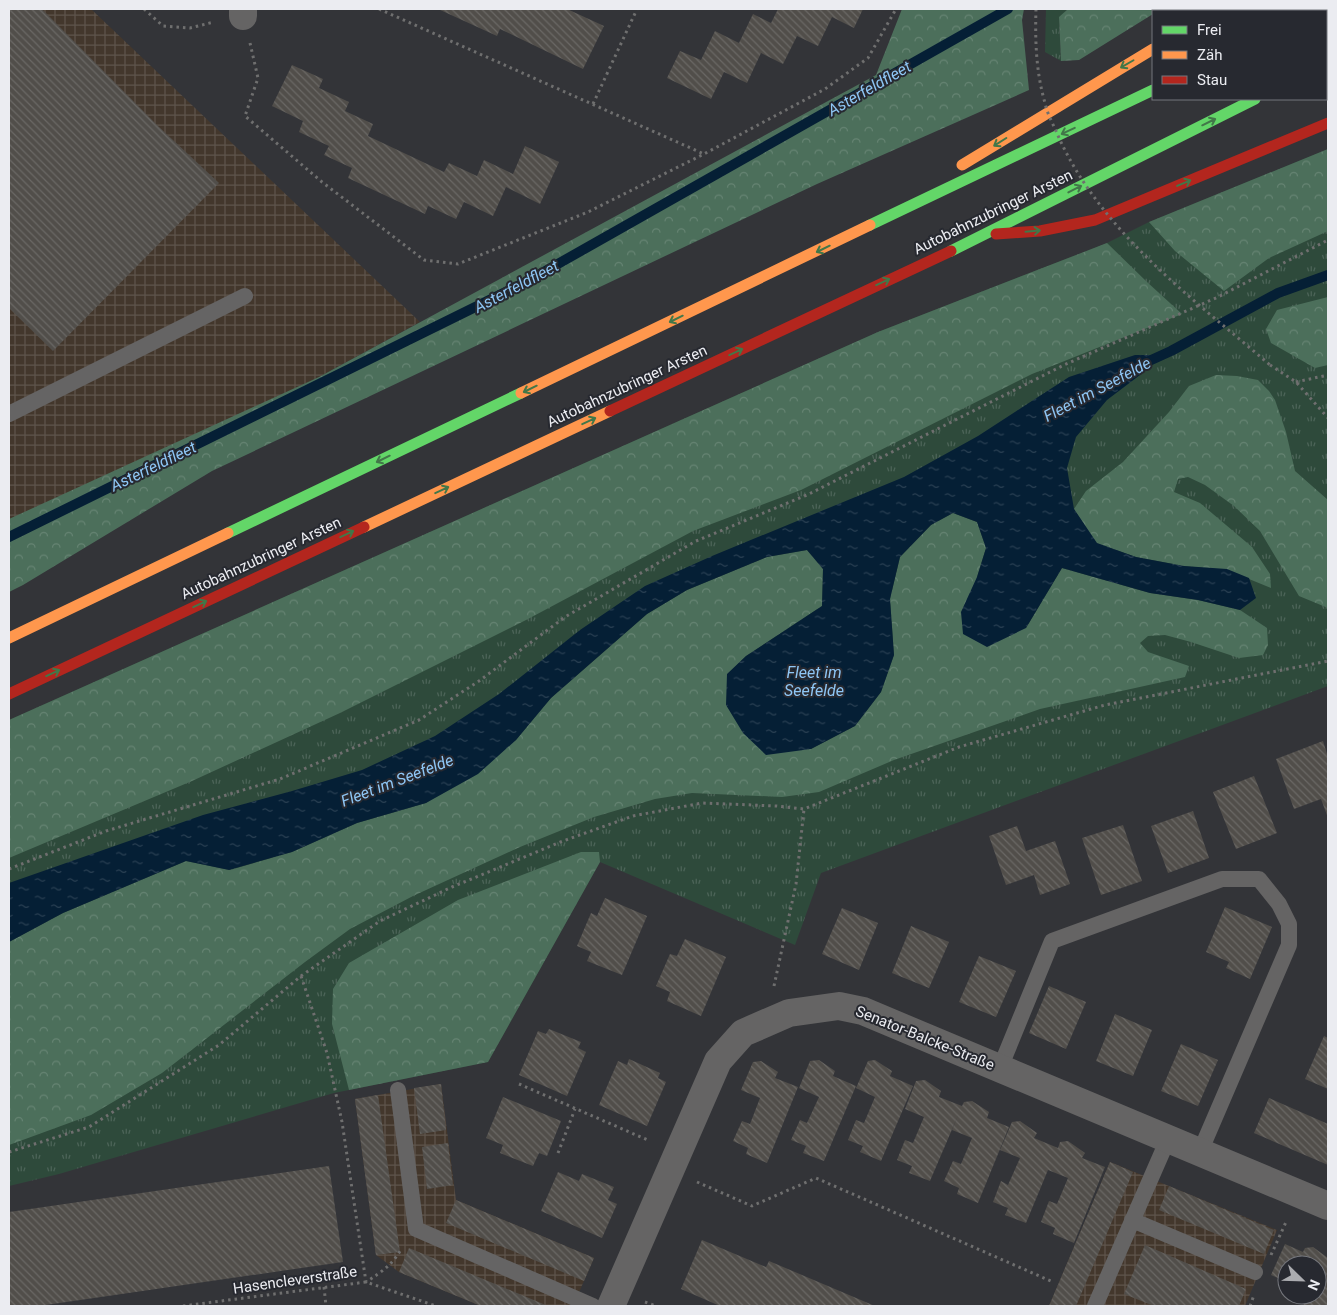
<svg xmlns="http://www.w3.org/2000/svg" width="1337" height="1315" font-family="Roboto,sans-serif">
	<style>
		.industrial { fill: url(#industrial-grid) }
		.grass { fill: url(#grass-tufts) }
		.forest { fill: url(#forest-crowns) }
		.water { fill: url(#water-ripples) }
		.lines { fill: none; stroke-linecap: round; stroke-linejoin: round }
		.stream { stroke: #051f35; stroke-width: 10 }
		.building { fill: url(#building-back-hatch) }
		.path { stroke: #6f6f6f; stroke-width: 3; stroke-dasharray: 2.5 4; stroke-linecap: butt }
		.lane { stroke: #656464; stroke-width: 16 }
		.street { stroke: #656464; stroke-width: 28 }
		.fast { stroke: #63d668; stroke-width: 11 }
		.slow { stroke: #ff974d; stroke-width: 11 }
		.jam { stroke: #b3261e; stroke-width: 11 }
		.path-bridge { stroke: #6f6f6f; stroke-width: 3; stroke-dasharray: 2.5 4; stroke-linecap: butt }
		.oneway { stroke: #427749 }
		.labels { text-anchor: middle; stroke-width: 4; stroke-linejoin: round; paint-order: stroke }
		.street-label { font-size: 15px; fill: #ebecf1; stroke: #272930 }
		.water-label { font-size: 16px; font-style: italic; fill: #8ec6f5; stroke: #272930 }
	</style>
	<defs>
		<pattern id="industrial-grid" width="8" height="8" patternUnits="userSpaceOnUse" patternTransform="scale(1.25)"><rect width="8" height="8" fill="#43372c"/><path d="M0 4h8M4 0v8" fill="none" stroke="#5e544b"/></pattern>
		<pattern id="grass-tufts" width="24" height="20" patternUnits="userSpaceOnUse" patternTransform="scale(1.25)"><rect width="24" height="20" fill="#2e4a3b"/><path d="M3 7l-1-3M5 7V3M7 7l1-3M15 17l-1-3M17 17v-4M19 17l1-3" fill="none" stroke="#4c6458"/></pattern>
		<pattern id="forest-crowns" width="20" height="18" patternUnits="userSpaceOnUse" patternTransform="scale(1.25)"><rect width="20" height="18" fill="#4c6f5b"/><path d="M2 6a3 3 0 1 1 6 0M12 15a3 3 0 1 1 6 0" fill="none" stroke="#668473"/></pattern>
		<pattern id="water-ripples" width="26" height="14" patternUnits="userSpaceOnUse" patternTransform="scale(1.25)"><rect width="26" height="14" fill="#051f35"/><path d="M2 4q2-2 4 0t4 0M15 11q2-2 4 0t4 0" fill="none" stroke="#2a4053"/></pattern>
		<pattern id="building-back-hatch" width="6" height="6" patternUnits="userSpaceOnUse" patternTransform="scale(1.25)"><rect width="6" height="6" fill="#514e4a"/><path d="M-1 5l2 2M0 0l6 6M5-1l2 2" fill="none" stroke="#6a6865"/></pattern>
	</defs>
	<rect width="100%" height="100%" fill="#333438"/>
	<path class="industrial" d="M9,9H91L420,322L319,377L9,524Z
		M441,1084L456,1200L594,1258L573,1306H481L399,1272L376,1255L355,1099Z
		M1110,1162L1277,1230L1245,1306H1049Z"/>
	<path class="grass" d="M1046,9H1068L1059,18L1061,61L1045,52Z
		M1328,149V686L821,873L795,945L600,862L488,1062L334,1093L59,1174L9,1186V720L878,332L1107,243L1149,222Z"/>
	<path class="forest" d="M902,9H1024L1022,20L1029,90L817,184L212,471L23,585L9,592V519L319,377L876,75Z
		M1068,9H1162L1158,11H1153V14L1079,60L1061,61L1059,17Z
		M1328,149V231L1269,258L1224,291L1175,251L1149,222Z
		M1107,243L1147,282L1182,314L1032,374L801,490L693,531L528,619L340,713L192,781L9,858V720L878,332Z
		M1328,297V365L1315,368L1271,343L1266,329L1277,310Z
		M1216,375L1237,376L1258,380L1269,391L1275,400L1286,432L1295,471L1328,500V608L1299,596L1260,531L1234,506L1205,485L1188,477L1178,479L1174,492L1200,503L1252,547L1270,574L1271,588L1227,570L1184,566L1136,557L1096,543L1074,509L1086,491L1123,462L1169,412L1189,386Z
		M953,513L977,522L986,548L977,577L1026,628L1062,568L1150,593L1198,600L1240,610L1267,628L1268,645L1263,655L1239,658L1191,642L1165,635L1148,636L1140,643L1148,652L1189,666L1185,677L1040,709L894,760L819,792L782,797L692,793L655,799L594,817L520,847L413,896L350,929L305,962L162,1073L91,1115L9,1145V942L63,913L186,861L230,870L292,852L357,823L426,803L516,740L551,698L647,614L687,590L767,557L807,550L823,569L822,606L746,656L727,675L811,749L855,726L881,692L894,655L890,599L900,557L931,525Z
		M581,852H599L600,862L488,1062L349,1090L332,1024L333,989L349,963L458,900Z"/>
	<path class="water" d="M1135,355H1161L1140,375L1107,400L1076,437L1067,468L1074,509L1097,543L1136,557L1184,566L1227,569L1249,578L1256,598L1240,610L1198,600L1150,593L1062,568L1026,628L987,647L963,634L961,612L977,577L986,548L977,522L953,513L931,525L900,557L890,599L894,655L881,692L855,726L811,749L766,755L743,733L726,705L727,674L746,656L822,606L823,569L807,550L767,557L687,590L647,614L551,698L516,740L478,774L426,803L357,823L292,852L229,870L186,861L63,913L9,942V883L203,815L292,791L362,770L435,736L499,694L580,630L645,586L712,556L904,477L978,436L1069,377Z"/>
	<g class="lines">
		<path class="stream" d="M1149,361L1171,351L1278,293L1328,275
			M9,537L526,282L1008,9"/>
	</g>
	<path class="building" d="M9,9H42L158,126L219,183L53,351L9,308Z
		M438,9H567L604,26L583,69L500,29L497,36Z
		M778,9H863L854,28L832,17L818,46L797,36L783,64L761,53L747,83L724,72L711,99L667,78L680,51L701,60L715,31L739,43L753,14L771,23Z
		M292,65L323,79L319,88L349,102L345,111L373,124L368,136L444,172L449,163L477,176L484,160L513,174L525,146L559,162L540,204L506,187L493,216L464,202L456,219L428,206L425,214L348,178L352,168L324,155L329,146L299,132L303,121L272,106Z
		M1323,741L1328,757V818L1321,799L1294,809L1276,759Z
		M1254,776L1277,833L1236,849L1213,792Z
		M1193,811L1209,858L1168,873L1151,826Z
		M1123,825L1142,881L1101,895L1082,838Z
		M1017,826L1026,851L1055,841L1070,884L1040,895L1034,875L1006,885L989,836Z
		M605,898L647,916L622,975L587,961L591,952L577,946L591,913L597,916Z
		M1225,907L1272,927L1250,979L1226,968L1229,962L1206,952Z
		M842,908L878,923L859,970L822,954Z
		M911,926L949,942L929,988L892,973Z
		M685,939L726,957L701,1016L667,1001L670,992L656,986L670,954L677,956Z
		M979,956L1016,971L996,1017L959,1002Z
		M1049,986L1086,1002L1066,1049L1029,1033Z
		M1115,1014L1152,1030L1133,1076L1096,1061Z
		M549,1029L581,1042L578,1048L586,1052L567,1096L519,1075L538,1031L546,1034Z
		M1324,1036L1328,1038V1089L1305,1079Z
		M1181,1044L1218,1060L1198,1106L1161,1091Z
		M629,1059L660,1073L658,1078L666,1082L647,1126L599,1105L618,1061L627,1065Z
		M819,1060L835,1071L833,1076L856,1086L824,1161L803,1153L806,1146L791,1140L800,1120L807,1123L819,1097L799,1088L810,1061Z
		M875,1060L892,1071L890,1076L913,1086L881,1161L860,1152L863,1146L848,1140L856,1120L864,1123L875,1097L856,1088L868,1061Z
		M761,1061L778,1072L775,1078L798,1087L767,1163L746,1154L748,1148L733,1141L742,1121L750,1124L760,1098L741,1090L753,1062Z
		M925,1080L941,1091L939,1097L962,1106L964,1102L972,1101L989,1112L987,1118L1009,1127L978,1203L957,1194L959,1188L944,1181L953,1161L961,1164L972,1138L952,1130L959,1113L930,1181L909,1173L912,1166L897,1160L905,1140L913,1143L924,1117L905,1109L916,1081Z
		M441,1084L446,1130L420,1134L414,1088Z
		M378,1095L400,1252L376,1255L355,1099Z
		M503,1097L561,1121L547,1156L539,1153L533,1166L500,1153L503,1145L486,1138Z
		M1269,1098L1328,1124V1165L1254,1133Z
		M1020,1121L1037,1133L1034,1138L1058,1148L1060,1142L1068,1141L1085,1153L1082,1158L1105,1167L1074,1243L1053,1234L1055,1228L1041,1222L1049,1201L1057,1204L1068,1178L1048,1170L1026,1223L1005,1215L1008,1208L993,1202L1001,1181L1008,1185L1020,1158L1000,1150L1012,1122Z
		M448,1143L453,1185L427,1189L422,1147Z
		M1110,1162L1133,1172L1076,1306H1049Z
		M329,1166L343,1262L39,1306H9V1212Z
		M558,1172L579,1181L582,1174L614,1187L608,1200L617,1204L602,1238L541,1211Z
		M1169,1186L1274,1230L1264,1254L1159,1210Z
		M456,1200L594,1258L584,1281L446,1223Z
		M702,1240L766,1267L769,1261L875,1306H720L681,1289Z
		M1285,1244L1303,1252L1305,1248L1313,1247L1328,1258V1306H1303L1308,1295H1317V1265H1287V1282L1271,1275Z
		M1145,1245L1246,1289L1239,1306H1154L1124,1294Z
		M409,1248L548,1306H481L399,1272Z"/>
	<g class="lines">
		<path class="path" d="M144,9L163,26L190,28L214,22
			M379,9L704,154
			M250,43L258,78L245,116L322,182L424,260L458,264L588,212L704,154L825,89L868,58L896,9
			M593,104L637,9
			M1270,365L1296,382L1328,418
			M1296,382L1328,375
			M9,869L106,831L280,779L419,720L479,681L565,617L696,541L807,495L1064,365L1218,297L1328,240
			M301,976L327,1053L342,1122L366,1282C383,1271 392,1265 402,1248
			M774,986L796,884L804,809
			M519,1084L650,1141
			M9,1152L89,1127L219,1045L301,976L380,921L452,887L563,841L633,816L702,803L777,806L804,809L959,747L1105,705L1328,661
			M558,1153L575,1109
			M697,1182L752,1206L816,1178L1053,1282
			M1271,1255L1286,1222
			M324,1287L326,1306
			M645,1302L656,1306
			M183,1306L366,1282L436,1306
			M1250,1306L1254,1295"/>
		<path class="lane" d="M9,414L245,296
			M1000,1068L1052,941L1222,879H1259L1279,904L1289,924V945L1200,1152
			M398,1090L416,1229L593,1306
			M1132,1220L1255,1272
			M1095,1306L1168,1139"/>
		<path class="street" d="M243,9V16
			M611,1306L718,1061L743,1033L789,1013L839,1006L863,1011L1328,1206"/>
		<path class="fast" d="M1326,64L1328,62
			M870,225L1153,90
			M951,251L1255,99
			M228,533L521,393"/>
		<path class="slow" d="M962,165L1153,49
			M521,393L870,225
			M364,527L610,411
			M9,638L228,533"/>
		<path class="jam" d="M1218,11L1222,9
			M1310,11L1315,9
			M996,234L1040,231L1095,220L1328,123
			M610,411L951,251
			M9,694L364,527"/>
		<path class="path-bridge" d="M1036,9C1035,41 1036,72 1045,103C1047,113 1052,122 1056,131C1098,230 1191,297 1270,365"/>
	</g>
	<defs><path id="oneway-shaft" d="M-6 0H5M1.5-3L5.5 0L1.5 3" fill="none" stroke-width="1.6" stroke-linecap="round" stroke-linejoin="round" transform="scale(1.25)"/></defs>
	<g class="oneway">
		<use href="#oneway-shaft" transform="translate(1127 64) rotate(150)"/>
		<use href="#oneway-shaft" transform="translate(1209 122) rotate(-26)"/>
		<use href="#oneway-shaft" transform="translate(1068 131) rotate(155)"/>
		<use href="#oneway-shaft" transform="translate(1000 142) rotate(148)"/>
		<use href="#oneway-shaft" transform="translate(1184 183) rotate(-23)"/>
		<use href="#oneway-shaft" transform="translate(1075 189) rotate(-27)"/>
		<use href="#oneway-shaft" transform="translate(1033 231) rotate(-5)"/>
		<use href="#oneway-shaft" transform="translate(823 249) rotate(154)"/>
		<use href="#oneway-shaft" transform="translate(883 282) rotate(-25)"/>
		<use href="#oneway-shaft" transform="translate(676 319) rotate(154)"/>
		<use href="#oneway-shaft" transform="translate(736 352) rotate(-25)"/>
		<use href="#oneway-shaft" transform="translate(530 389) rotate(154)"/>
		<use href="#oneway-shaft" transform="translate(589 421) rotate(-25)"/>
		<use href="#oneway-shaft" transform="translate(383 459) rotate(154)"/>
		<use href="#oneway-shaft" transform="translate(442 490) rotate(-25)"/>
		<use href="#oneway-shaft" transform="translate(347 534) rotate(-25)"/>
		<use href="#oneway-shaft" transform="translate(200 604) rotate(-25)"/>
		<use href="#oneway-shaft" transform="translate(53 673) rotate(-25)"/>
	</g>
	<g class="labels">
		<g class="street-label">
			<text transform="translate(993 212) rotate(-26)" y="5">Autobahnzubringer Arsten</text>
			<text transform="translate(627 386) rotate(-25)" y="5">Autobahnzubringer Arsten</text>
			<text transform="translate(261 558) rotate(-25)" y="5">Autobahnzubringer Arsten</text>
			<text transform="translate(925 1038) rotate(22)" y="5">Senator-Balcke-Straße</text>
			<text transform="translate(295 1280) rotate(-8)" y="5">Hasencleverstraße</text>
		</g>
		<g class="water-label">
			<text transform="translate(869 88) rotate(-30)" y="6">Asterfeldfleet</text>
			<text transform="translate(516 286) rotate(-28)" y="6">Asterfeldfleet</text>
			<text transform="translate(1097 389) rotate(-28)" y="6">Fleet im Seefelde</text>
			<text transform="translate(153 466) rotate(-26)" y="6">Asterfeldfleet</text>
			<text x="814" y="678">Fleet im<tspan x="814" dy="18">Seefelde</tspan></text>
			<text transform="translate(397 780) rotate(-21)" y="6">Fleet im Seefelde</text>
		</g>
	</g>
	<rect width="1337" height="1315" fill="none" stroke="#ebecf1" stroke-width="20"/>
	<rect x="1152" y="10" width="175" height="90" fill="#272930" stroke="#75777d"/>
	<rect x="1162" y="26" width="25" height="8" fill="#63d668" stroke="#75777d"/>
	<text x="1197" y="35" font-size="15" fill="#ebecf1">Frei</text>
	<rect x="1162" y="51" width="25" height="8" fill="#ff974d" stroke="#75777d"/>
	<text x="1197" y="60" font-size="15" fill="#ebecf1">Zäh</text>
	<rect x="1162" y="76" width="25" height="8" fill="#b3261e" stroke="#75777d"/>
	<text x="1197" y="85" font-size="15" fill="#ebecf1">Stau</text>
	<g transform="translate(1302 1280) rotate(113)"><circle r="24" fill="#272930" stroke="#75777d"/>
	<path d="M0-4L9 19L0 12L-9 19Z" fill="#abacb0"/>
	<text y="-8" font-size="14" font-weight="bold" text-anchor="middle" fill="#ebecf1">N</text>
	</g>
</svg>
